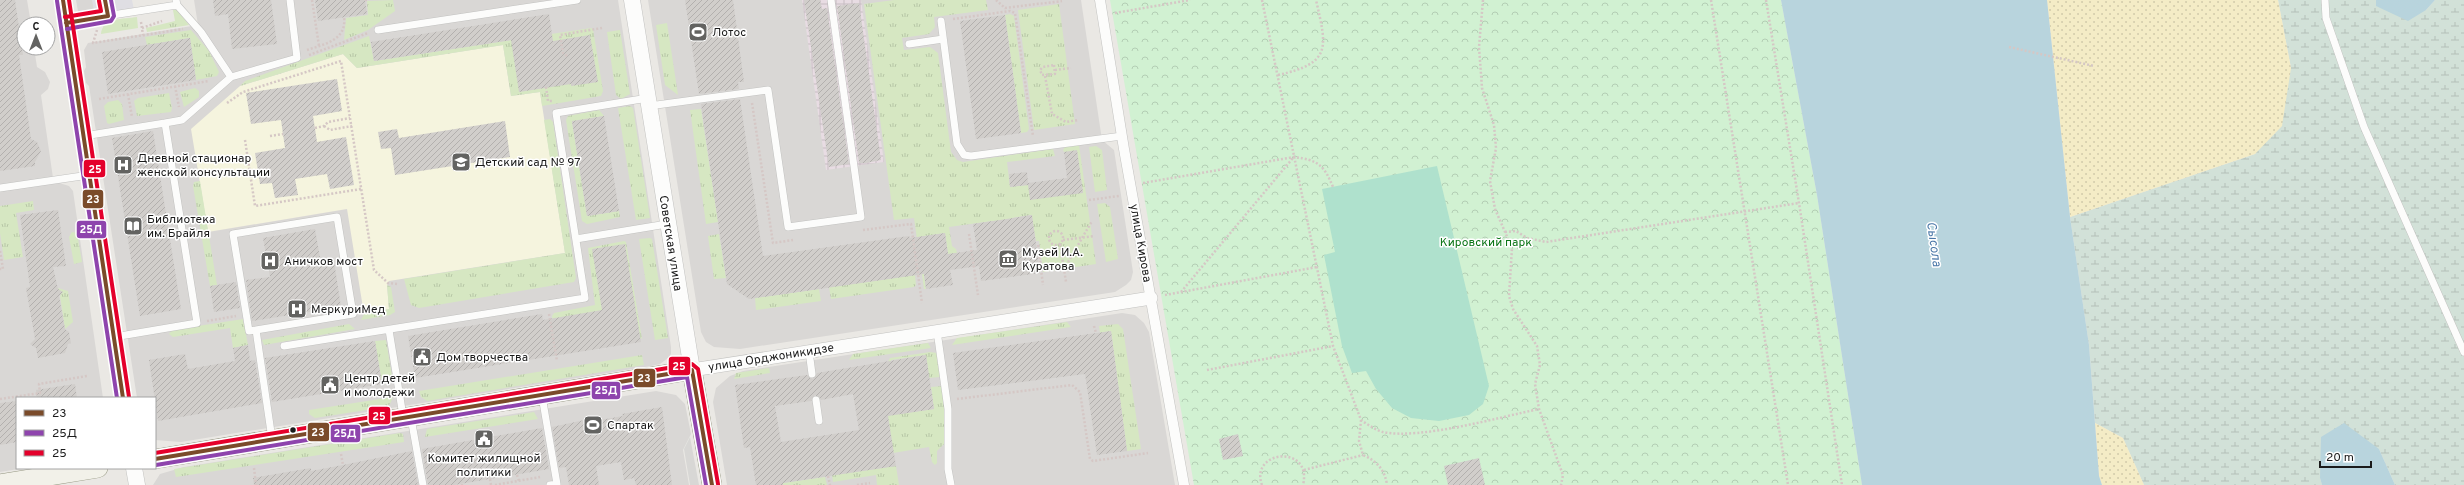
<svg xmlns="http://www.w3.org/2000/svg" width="2464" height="485" font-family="Overpass,sans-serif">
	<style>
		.residential { fill: #d9d7d5 }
		.industrial { fill: url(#industrial-grid) }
		.education { fill: #f5f4de }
		.religious { fill: #d8d7d5 }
		.grass { fill: url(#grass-tufts) }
		.wetland { fill: url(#wetland-marsh) }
		.sand { fill: url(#sand-dots) }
		.park { fill: url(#park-crowns) }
		.pitch { fill: #afe1cd }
		.plaza { fill: #dfdee3 }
		.water { fill: #b8d4dd }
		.building { fill: url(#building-hatch); fill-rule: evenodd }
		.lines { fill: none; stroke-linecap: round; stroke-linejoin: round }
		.service-casing { stroke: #c2c2c0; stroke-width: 8 }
		.pedestrian-casing { stroke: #c2c2c0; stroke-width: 11 }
		.minor-casing { stroke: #c2c2c0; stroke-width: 14 }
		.tertiary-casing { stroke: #c2c2c0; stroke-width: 17 }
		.secondary-casing { stroke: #91937d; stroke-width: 20 }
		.path { stroke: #d5c7c5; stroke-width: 2.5; stroke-dasharray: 2 2; stroke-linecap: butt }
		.service { stroke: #fcfcfb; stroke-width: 7 }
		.pedestrian { stroke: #fcfcfb; stroke-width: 10 }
		.minor { stroke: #fcfcfb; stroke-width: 13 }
		.tertiary { stroke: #fcfcfb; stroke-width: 16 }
		.secondary { stroke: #f2f1e9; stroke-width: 19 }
		.bus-1-casing { stroke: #fff; stroke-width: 7 }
		.bus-2-casing { stroke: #fff; stroke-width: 7 }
		.bus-3-casing { stroke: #fff; stroke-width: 7 }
		.bus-1 { stroke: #7a4b2a; stroke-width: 4 }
		.bus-2 { stroke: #8e44ad; stroke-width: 4 }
		.bus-3 { stroke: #e4002b; stroke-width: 4 }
		.bus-dot { fill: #1b1b1b; stroke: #fff; stroke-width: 1.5 }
		.labels { text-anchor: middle; stroke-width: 3; stroke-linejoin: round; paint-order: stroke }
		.poi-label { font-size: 12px; fill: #1b1b1b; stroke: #fff; text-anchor: start }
		.park-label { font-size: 12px; fill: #0d7618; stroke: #fff }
		.street-label { font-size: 12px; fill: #1b1b1b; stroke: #fff }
		.water-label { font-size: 13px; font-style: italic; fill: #4b78a8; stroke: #fff }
		.line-badge { stroke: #fff; stroke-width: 1.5 }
		.badge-label { font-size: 11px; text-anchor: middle; font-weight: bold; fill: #fff }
	</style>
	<defs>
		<pattern id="industrial-grid" width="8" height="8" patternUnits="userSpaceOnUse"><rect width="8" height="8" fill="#e8dce3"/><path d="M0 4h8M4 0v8" fill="none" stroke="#c6bcc2"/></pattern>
		<pattern id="grass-tufts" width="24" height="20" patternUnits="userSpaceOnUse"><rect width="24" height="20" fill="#d6e7c2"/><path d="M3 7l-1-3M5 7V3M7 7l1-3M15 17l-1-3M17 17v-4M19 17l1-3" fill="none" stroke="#b7c6a6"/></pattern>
		<pattern id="wetland-marsh" width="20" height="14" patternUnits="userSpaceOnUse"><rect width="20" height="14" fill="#d2e1d8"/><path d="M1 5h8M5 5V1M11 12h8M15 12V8" fill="none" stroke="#b4c0b9"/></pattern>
		<pattern id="sand-dots" width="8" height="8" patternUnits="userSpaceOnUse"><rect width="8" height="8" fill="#f4ecc6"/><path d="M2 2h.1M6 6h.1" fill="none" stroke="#d1caaa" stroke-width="1.8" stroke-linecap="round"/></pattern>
		<pattern id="park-crowns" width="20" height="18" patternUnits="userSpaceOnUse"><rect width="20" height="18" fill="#d1f1d2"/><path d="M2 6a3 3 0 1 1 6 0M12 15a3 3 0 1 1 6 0" fill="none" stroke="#b3ceb4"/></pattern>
		<pattern id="building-hatch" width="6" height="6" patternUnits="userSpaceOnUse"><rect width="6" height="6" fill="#d1cecb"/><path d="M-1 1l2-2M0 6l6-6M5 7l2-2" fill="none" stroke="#b3b0ae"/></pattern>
	</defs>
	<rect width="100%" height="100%" fill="#eae8e4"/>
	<path class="residential" d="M0,0H27L31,24H24V48H34L37,67L45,72L50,82L48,89L41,95L53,178L56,182L69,186L73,191L103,398H17V468H25L0,472Z
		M76,0H98L97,11L94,15L79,17Z
		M194,0H618L671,347V354L668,358L660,364L651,366L181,442L155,440V398H137L89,86L86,83L84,71L86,67L84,50L88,43L198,25Z
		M648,0H1081L1102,140L1114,150L1133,272L1131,280L1126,285L1115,292L740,349L714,347L706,342L701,332Z
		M1122,313L1135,315L1144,323L1149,332L1175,485H727L713,402L716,388L730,376L743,371Z
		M656,391L676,395L685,404L691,434L683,450L689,485H153L160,474L184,467Z"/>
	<path class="industrial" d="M802,0H861L884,162L826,170Z"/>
	<path class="education" d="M503,45L511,96L540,92L565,253L389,281L387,285L389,309L364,314L347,209L208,232L191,129L240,86L343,54L357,68Z"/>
	<path class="religious" d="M690,437L699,485H690L684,449Z"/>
	<path class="grass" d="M393,0L395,11L368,30L344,40L346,18L368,15L367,1Z
		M894,0H986L988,10L934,17L935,27L929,34L902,38L904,50L930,47L938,53L951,152L957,160L963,162L1053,149L1055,156L1007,162L1010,187L1028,185L1083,193L1077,151L1064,152L1063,150L1065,147L1079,145L1096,264L1043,272L1039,241H1036L1031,215L1012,218L1015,235L992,221L949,227L952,246L956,249L957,253L948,254L945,233L919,237L926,289H924L914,218L894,220L864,4Z
		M1059,4L1075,124L1034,130L1018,10Z
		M173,10H177L189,25L147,32L146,28L175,21Z
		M1010,14L1014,16L1029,129L1027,132L1021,133L1005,15Z
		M137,17L138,28L101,34C102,18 124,19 137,17Z
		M667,23L678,95L665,85L656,25Z
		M591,28L593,29L603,91L601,96L542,106L540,92L511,96L503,45L357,68L343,54L240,86L245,81L369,36L374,61Z
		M191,30L209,51L219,72L217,76L196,80L190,38L147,45L145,37Z
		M620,30L630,94L621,99L616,95L607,32Z
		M195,88L199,91V97L184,107L180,92Z
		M169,93L172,108L171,112L137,116L134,101L138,98Z
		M118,100L122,104L124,120L109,124L107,123L104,106L108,102Z
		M630,106L633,108L650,218L636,220L618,108Z
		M701,109L718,222L706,224L690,110Z
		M599,110L604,116L572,122L587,216L619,211L620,217L587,224L582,221L566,120L568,116Z
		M550,119L553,122L576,278L574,282L419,308L411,305L404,279L565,253L544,120Z
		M1096,146L1102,150L1107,190L1095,192L1089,147Z
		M200,181L217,285L210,286L193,186L194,182Z
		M33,201L34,210L16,213L23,257L4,260L0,233V206Z
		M1105,203L1110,207L1118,259L1106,262L1097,204Z
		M72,232L77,233L82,262L74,264L69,237Z
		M719,234L726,278L714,279L708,236Z
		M650,238L652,239L668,338L655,340L639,239Z
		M624,241L626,242L642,339L602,310L557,345L552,316L554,313L595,305L588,248Z
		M915,275L916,285L914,287L831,299L829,287Z
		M387,285L391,287L395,312L390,315L361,320L364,314L389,309Z
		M58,288L68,291L73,322L65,329L60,296L61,294Z
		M819,289L821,301L756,310L755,298Z
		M243,319L248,345L233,348L230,328L173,337L169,334L172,330Z
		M1067,322L1071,327L952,345L957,338Z
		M349,324L355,329L264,345L262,340Z
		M1118,324L1123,329L1141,449L1127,451L1111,331L1100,333L1099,326Z
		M386,340L393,382L382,384L375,341Z
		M928,343L931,348L849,360L853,354Z
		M930,352L937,353L940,377L929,378L926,355L891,360L898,414L934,409L931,387L943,386L946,442L937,451V463L935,465L932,462L929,447L893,453L880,364L888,362L890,358Z
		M642,355L644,365L427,401L421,397L419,391Z
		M769,368L770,373L734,379L736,373Z
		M393,397L390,404L386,407L315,418L309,414V410Z
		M534,412L538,419L425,437L427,429Z
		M400,433L403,434L404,442L176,477L174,469Z
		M896,466L899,485H877L876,475L833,482L832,475Z
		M825,477L827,485H783V483Z"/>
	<path class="wetland" d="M2278,0H2376V6L2426,10L2435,0H2464V485H2395L2379,449L2320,478L2322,485H2144L2123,438L2095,423L2089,345L2070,217L2255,154L2291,68Z"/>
	<path class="sand" d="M2047,0H2278L2291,68L2282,126L2255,154L2070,217Z
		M2095,423L2123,438L2144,485H2102L2099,476Z"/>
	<path class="park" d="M1110,0H1781L1817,195L1862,485H1194Z"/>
	<path class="pitch" d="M1437,166L1489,386L1483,404L1469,415L1439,421L1411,418L1392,408L1376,389L1366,371L1352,373L1342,346L1324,255L1335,252L1322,189Z"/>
	<path class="plaza" d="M92,0H132L134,10L95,16Z"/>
	<path class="water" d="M1781,0H2047L2070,217L2089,345L2099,476L2102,485H1862L1817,195Z
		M2376,0H2435L2426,10L2408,21L2376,6Z
		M2344,423L2379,449L2395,485H2322L2320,478L2321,437Z"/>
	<path class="building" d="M0,0H15L23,55H19L31,139L37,142L41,151L35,162V166L0,171Z
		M213,0H271L277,44L232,49L228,14L215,16Z
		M315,0H365L367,14L318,21Z
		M685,0H733L744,82H738L739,89L699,94Z
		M804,0H820L822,9L827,8L849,164L829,167Z
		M859,3L881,160L866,163H859L837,6Z
		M549,14L553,41L590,35L598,82L571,86V84L519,92L511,40L374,61L371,42Z
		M1005,15L1021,133L976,139L960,21Z
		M190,38L196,80L108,94L102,52Z
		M337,79L342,111L313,116L317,142L346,137L354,185L330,189L327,174L295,179L298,195L275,198L272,183L260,184L255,153L285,148L281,120L251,124L246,93Z
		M740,99L763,256L909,236L910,238L945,233L948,254L977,250L973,224L1032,215L1040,273L981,281L979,266L950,270L953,285L926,289L924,274L749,299L727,284L701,104Z
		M604,116L619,211L587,216L572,121Z
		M505,121L510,157L395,175L391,148L381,149L378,132L397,129L399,138Z
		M153,131L181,309L140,316L112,138Z
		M1077,150L1083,193L1030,200L1028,185L1010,187L1009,174L1027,172L1028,183L1067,178L1064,152Z
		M58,210L66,266L53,267L58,289L63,292L59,296L65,329L69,332L71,343L68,344L65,353L38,358L36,348L30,344L35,339L26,288L30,287L20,215Z
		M315,229L321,263L334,261L341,307L252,321L246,280L270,277L263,238Z
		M625,244L641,342L415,378L408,336L542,314L543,320L602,310L592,249Z
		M236,282L240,308L214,312L210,286Z
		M1111,331L1127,451L1097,455L1085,374L958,390L953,353Z
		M375,341L382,384L272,402L265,358Z
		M248,345L250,361L255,360L262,403L158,421L149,360L185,354L188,369L235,361L233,348Z
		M926,355L934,409L888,416L896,466L783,483V485H756L750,447L744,448L735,385L807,375L813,379L817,373ZM853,394L859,430L781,442L775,406L811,401L815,395L821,400Z
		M75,384L77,398H37L36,390Z
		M17,401V442L0,445V403Z
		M662,407L672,485H636L634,478L624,480L621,462L596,466L599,485H569L566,467L559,468L552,427L589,419V422L623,416L622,414Z
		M542,428L549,469L454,485H428L422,449Z
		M1238,434L1243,456L1223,460L1219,439Z
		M412,451L418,485H254L253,478L311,468V471L343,465Z
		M1479,458L1485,485H1448L1444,466Z"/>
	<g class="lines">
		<g class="service-casing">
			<path id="service" d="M105,0L108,16
				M2325,0L2326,18L2364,127L2464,352
				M177,5L201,32L231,77
				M941,21L957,144L964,155L971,156L1122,136
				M67,22L177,5L176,0
				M378,30L577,0
				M909,44L943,39
				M649,106L768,90L788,227L861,217L831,0
				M165,123L182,120L231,77L297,58L290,0
				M84,136L165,123L197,323L114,337
				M0,188L89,175
				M576,239L667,224
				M256,330L249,331L233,234L337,217L353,314L256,330L272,439
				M389,330L403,416
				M937,331L948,409V469L951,485
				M284,346L585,298L556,113L648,98
				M809,351L812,374
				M542,396L557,484L550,485
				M816,400L819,421
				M411,418L423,485"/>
		</g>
		<g class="pedestrian-casing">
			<path id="pedestrian" d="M1100,0L1124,149L1184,485"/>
		</g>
		<g class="minor-casing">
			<path id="minor" d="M692,370L1151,298"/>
		</g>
		<g class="tertiary-casing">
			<path id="tertiary" d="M63,0L123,398
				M632,0L692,370
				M134,468L137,485"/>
		</g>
		<g class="secondary-casing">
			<path id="secondary" d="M155,459L692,370L712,485
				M0,484L98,468"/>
		</g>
		<path class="path" d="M312,0L319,46
			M365,0H367
			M996,0L1005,8L1062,1
			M1262,0L1333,346L1361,420C1368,425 1376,430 1383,432C1420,440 1500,417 1539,409
			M1483,0L1479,47L1482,88L1494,125L1496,148L1490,181L1495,209L1512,248L1509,296L1513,309L1537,346L1540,365L1535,384L1539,409L1563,475L1561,485
			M1711,0L1788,485
			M1766,0L1799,203L1842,485
			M1115,13L1190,0
			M953,19L1010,11L1015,13L1033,136
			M141,22L143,35
			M142,28L162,21
			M97,30L93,43L183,29
			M2009,47L2094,66
			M307,50C325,44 347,40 344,17
			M309,55L368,33
			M567,56L563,53L560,35L602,28
			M1054,65L1055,74L1042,75L1040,70L1043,67Z
			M1055,70L1071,68
			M1278,75C1332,63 1327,48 1316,0
			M1045,76L1052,114L1066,122L1078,120
			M175,86L179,107
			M546,87L548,101H552
			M128,94L132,117
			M99,99L209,81
			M227,103L243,92L341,61L374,270L388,283L397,284
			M752,103L773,243L793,240
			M324,126L330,130L352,126
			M315,128L324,126L328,122L350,118
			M270,136L283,134
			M245,140L255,206L361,189
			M1143,183L1294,157C1318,160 1324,165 1333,187
			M1089,200L1119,196
			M863,230L911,224L922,303
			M1049 238a7 7 0 1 1 14 0a7 7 0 1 1-14 0Z
			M1505,232L1516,231L1527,238L1546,242L1799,203
			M969,234L978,295
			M1063,240L1094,236
			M1060,244L1066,282
			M1038,245L1043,285
			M0,251L3,269H0
			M1064,269L1092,221
			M1181,292L1293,158
			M1165,295L1317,267
			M549,314L557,361
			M207,321L236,316
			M1094,326L1096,333
			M1207,370L1333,346
			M0,399L40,393L39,384L87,376
			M957,399L1072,385L1080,392L1090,459L1093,461L1148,453
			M1361,420L1359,441L1363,455C1377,461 1385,470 1387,485
			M341,454L343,465
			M254,468L256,485
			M1304,470L1363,455
			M517,475L519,481
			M828,476L830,485
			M490,479L491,485
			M462,484V485
			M495,485L540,477
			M857,485L870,483
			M1262,485C1249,450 1313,444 1303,485"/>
		<use href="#service" class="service"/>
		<use href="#pedestrian" class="pedestrian"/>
		<use href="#minor" class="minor"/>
		<use href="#tertiary" class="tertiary"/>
		<use href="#secondary" class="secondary"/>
		<g class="bus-1-casing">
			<path id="bus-1" d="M63,0L123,398
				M66,23L108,16L105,0
				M155,459L692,370L712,485"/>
		</g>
		<g class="bus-2-casing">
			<path id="bus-2" d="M57,1L117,398
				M67,29L111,21L114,16L111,0
				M156,465L687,377L706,485"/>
		</g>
		<g class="bus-3-casing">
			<path id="bus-3" d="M69,0L129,397
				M65,17L101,11L99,1
				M155,453L692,364L698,369L718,484"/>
		</g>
		<use href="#bus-1" class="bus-1"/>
		<use href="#bus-2" class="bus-2"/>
		<use href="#bus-3" class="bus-3"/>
	</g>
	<defs>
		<g id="stadium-square" transform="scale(1)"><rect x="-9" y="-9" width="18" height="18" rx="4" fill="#636361" stroke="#fff"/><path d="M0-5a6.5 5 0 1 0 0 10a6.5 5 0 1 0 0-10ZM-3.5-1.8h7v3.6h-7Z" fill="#fff"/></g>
		<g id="school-square" transform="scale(1)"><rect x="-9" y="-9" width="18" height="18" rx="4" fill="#636361" stroke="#fff"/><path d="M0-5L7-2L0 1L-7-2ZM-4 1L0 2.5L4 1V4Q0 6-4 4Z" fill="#fff"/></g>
		<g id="hospital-square" transform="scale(1)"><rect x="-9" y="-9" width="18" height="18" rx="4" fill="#636361" stroke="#fff"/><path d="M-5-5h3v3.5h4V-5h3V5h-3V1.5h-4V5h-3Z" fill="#fff"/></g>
		<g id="library-square" transform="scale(1)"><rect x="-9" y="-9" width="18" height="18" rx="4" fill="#636361" stroke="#fff"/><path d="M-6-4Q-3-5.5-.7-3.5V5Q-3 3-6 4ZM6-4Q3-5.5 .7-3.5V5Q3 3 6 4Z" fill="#fff"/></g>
		<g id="museum-square" transform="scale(1)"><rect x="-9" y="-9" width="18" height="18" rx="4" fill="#636361" stroke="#fff"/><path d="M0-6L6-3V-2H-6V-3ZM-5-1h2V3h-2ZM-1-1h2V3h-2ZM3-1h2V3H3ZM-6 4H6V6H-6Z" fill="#fff"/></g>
		<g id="civic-square" transform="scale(1)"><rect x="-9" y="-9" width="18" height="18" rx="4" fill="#636361" stroke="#fff"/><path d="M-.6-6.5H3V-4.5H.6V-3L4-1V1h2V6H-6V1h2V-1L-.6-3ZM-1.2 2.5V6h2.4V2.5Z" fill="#fff"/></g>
	</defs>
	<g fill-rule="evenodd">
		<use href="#stadium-square" x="698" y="32"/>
		<use href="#school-square" x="461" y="162"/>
		<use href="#hospital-square" x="123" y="165"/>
		<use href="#library-square" x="133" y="226"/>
		<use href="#museum-square" x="1008" y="259"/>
		<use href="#hospital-square" x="270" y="261"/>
		<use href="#hospital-square" x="297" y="309"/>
		<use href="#civic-square" x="422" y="357"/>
		<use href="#civic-square" x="330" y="385"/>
		<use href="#stadium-square" x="593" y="425"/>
		<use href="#civic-square" x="484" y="439"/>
	</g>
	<circle class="bus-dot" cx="293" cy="430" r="3.5"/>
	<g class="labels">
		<g class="poi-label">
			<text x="712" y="36">Лотос</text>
			<text x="137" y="162">Дневной стационар<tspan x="137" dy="14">женской консультации</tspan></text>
			<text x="475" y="166">Детский сад № 97</text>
			<text x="147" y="223">Библиотека<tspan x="147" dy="14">им. Брайля</tspan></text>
			<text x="1022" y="256">Музей И.А.<tspan x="1022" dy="14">Куратова</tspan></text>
			<text x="284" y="265">Аничков мост</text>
			<text x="311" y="313">МеркуриМед</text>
			<text x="436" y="361">Дом творчества</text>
			<text x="344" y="382">Центр детей<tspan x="344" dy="14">и молодежи</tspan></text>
			<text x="607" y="429">Спартак</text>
			<text x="484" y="462" text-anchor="middle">Комитет жилищной<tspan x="484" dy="14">политики</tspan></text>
		</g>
		<g class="park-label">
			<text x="1486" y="246">Кировский парк</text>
		</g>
		<g class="street-label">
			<text transform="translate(671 243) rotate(81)" y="4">Советская улица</text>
			<text transform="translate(1141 243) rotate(80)" y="4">улица Кирова</text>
			<text transform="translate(771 357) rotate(-9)" y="4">улица Орджоникидзе</text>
		</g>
		<g class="water-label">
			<text transform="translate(1935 244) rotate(82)" y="5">Сысола</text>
		</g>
	</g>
	<g class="line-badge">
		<rect x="83" y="159" width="23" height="19" rx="4" fill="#e4002b"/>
		<rect x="82" y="189" width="22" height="20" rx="4" fill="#7a4b2a"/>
		<rect x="76" y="220" width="31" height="19" rx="4" fill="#8e44ad"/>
		<rect x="668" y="356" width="23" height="20" rx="4" fill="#e4002b"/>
		<rect x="633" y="368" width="23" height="20" rx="4" fill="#7a4b2a"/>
		<rect x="591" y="381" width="30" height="19" rx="4" fill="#8e44ad"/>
		<rect x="368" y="406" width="23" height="19" rx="4" fill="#e4002b"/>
		<rect x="307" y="422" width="23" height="20" rx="4" fill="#7a4b2a"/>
		<rect x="330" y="424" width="31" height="19" rx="4" fill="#8e44ad"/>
	</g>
	<g class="badge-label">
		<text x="95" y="173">25</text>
		<text x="93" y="203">23</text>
		<text x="91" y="233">25Д</text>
		<text x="679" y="370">25</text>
		<text x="644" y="382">23</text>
		<text x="606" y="394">25Д</text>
		<text x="379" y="420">25</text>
		<text x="318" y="436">23</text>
		<text x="345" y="437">25Д</text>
	</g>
	<rect x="16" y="397" width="140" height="72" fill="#ffffff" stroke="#a4a4a4"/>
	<rect x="24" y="410" width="20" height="6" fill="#7a4b2a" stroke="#a4a4a4"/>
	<text x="52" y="417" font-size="12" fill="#1b1b1b">23</text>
	<rect x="24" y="430" width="20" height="6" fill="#8e44ad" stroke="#a4a4a4"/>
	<text x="52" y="437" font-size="12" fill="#1b1b1b">25Д</text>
	<rect x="24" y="450" width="20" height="6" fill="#e4002b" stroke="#a4a4a4"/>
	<text x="52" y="457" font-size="12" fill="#1b1b1b">25</text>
	<g transform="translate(36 36)"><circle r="19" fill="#ffffff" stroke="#a4a4a4"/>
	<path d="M0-3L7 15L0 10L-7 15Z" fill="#636361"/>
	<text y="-6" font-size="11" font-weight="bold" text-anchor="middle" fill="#1b1b1b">С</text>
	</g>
	<path d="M2320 461v6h51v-6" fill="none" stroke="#1b1b1b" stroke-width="2"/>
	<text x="2326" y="461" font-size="12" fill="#1b1b1b" stroke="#ffffff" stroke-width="3" paint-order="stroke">20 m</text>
</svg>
